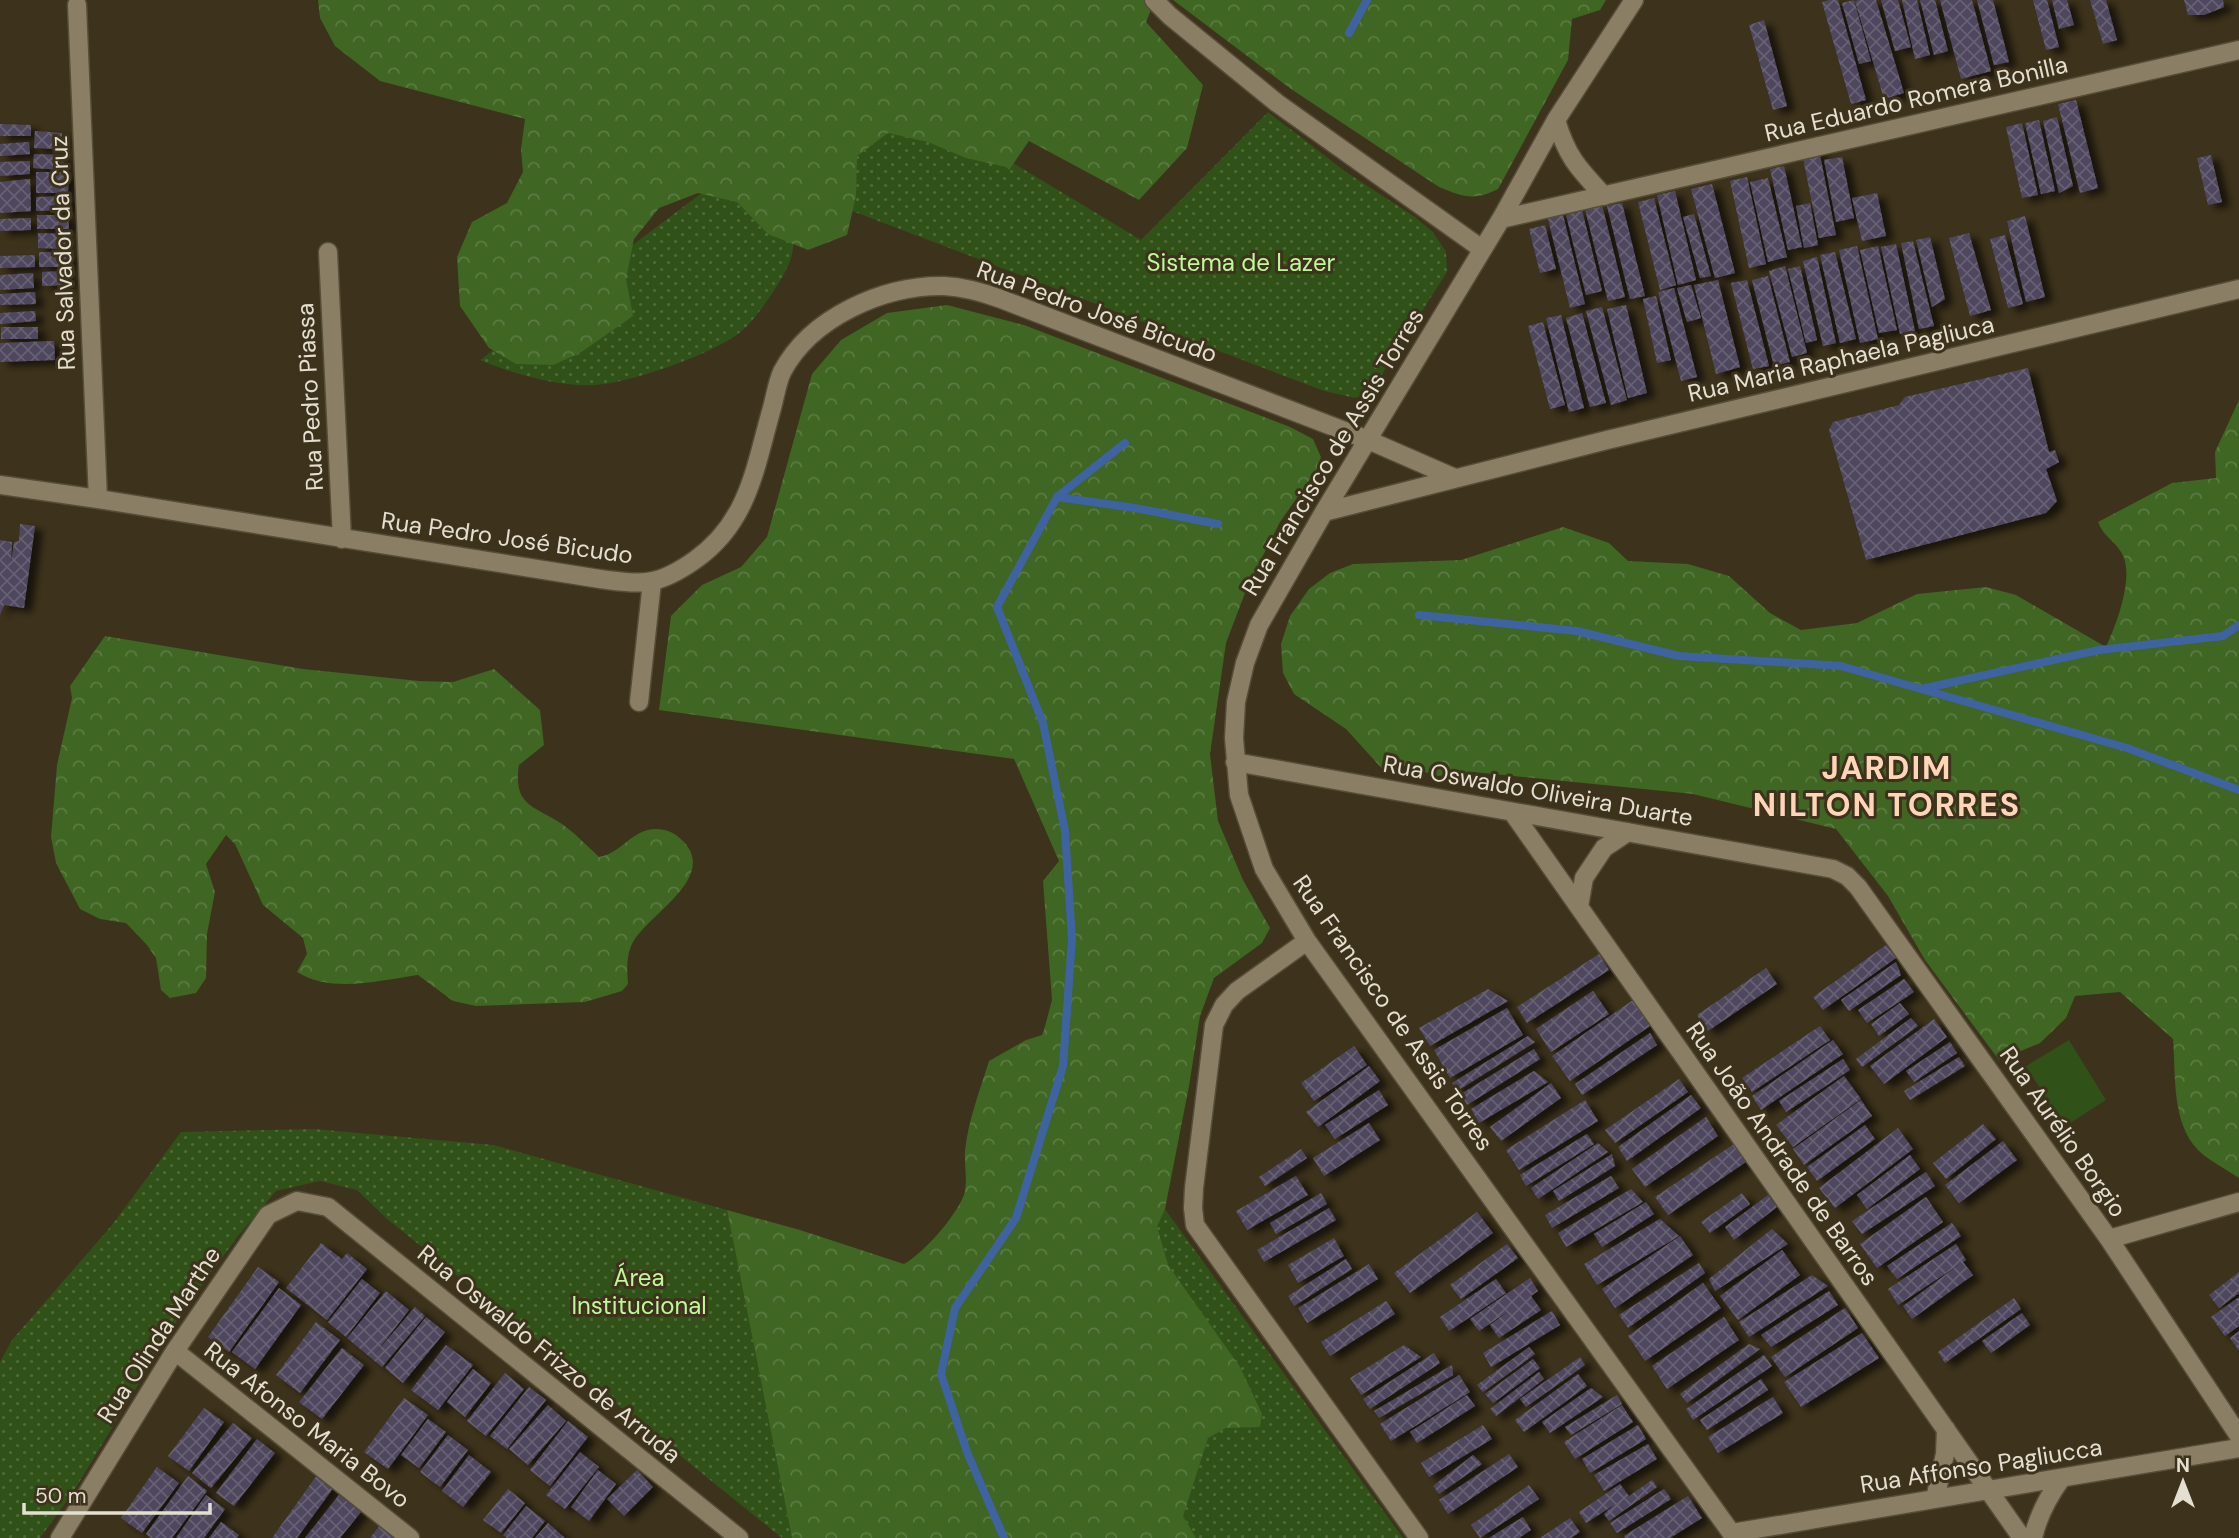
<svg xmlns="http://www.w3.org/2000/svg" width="2239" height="1538" font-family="'DM Sans',sans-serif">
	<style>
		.green { fill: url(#green-dots) }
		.forest { fill: url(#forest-crowns) }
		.pitch { fill: #305117 }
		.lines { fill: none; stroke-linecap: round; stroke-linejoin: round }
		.stream { stroke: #3f63a0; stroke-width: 8 }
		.building { fill: url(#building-cross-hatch); filter: url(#shadow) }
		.minor-casing { stroke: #564d39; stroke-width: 21 }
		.minor { stroke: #8a7e65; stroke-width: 18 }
		.labels { text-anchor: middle; stroke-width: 6; stroke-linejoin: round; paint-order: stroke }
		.street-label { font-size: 24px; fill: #e5dfd1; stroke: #3d321b }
		.park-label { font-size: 24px; fill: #bef89a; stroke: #3d321b }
		.district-label { font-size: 32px; font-weight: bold; letter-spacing: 2px; fill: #fed5b8; stroke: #3d321b }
	</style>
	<defs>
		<pattern id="green-dots" width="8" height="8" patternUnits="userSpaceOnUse" patternTransform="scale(1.75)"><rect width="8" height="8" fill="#305117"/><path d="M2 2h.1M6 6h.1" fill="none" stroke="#4e6a38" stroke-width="1.8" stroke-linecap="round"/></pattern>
		<pattern id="forest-crowns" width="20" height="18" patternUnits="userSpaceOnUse" patternTransform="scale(1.75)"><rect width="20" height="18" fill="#3f6623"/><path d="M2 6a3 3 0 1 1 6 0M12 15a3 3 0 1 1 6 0" fill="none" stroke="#5b7b42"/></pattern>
		<pattern id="building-cross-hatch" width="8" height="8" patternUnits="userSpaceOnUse" patternTransform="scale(1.75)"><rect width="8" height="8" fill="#4f465d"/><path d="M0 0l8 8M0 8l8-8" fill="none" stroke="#686073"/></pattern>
		<filter id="shadow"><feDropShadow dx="8" dy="4.5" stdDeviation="3.5" flood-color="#0009"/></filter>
	</defs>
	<rect width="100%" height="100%" fill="#3d321b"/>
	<path class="green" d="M862,72L1141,240L1268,112L1346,172L1415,217L1433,232L1446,252L1447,272L1370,393L1355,398L1324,391L792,188C794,211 797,236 791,258C786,276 758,316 744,329C718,353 630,383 595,385C558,387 513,374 480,360Z
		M314,1129L494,1145L727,1210L792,1538H782L386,1218L357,1190L320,1181L276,1191L238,1236L181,1314L72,1494L40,1538H0V1362L12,1340L112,1225L181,1132Z
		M1165,1209L1403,1538H1153L1120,1311Z"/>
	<path class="forest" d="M318,0H1155L1146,22L1203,85L1187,148L1139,200L1029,141L1009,170L1006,167L966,158L928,142L888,133L857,156L856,196L847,235L808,250L768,234L737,202L698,193L659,208L634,239L626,279L633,316L580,353L553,365L516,364L489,348L460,306L457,257L472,222L507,203L523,172L521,149L525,119L380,81L335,46L320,18Z
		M1173,0H1606L1600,10L1572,19L1568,60L1498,189C1474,201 1463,197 1439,187L1291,89Z
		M947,305L1024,325L1290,427L1313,439L1321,457L1317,469L1280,522L1248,585L1226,643L1210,754L1218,821L1243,880L1270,928L1262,943L1214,978L1200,1016L1189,1086L1165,1209L1157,1227L1168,1265L1240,1367L1262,1414L1260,1427L1226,1428L1208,1438L1183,1516L1196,1538H792L727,1210L800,1230L904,1264C924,1253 956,1216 964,1195C968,1182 964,1164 965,1151C968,1121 980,1090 989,1061L1026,1040L1042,1035L1044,1030L1052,1000L1043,881L1059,861L1014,759L659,710L671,616L702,585L741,567L767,537L812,374L841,340L887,313Z
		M2239,400V1178C2226,1169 2209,1161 2198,1150C2171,1122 2176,1074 2173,1039L2120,992L2075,996L2066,1018L2040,1043L1999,1060L1925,960L1888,896L1836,829L1693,794L1473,772L1438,776L1404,766L1385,772L1346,729L1294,694L1283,673L1281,644L1290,616L1309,589L1330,573L1353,564L1461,560L1563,527L1609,543L1628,561L1688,564L1729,576L1770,613L1801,630L1857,623L1917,594L1986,587L2016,595L2106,647C2116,625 2136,574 2121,552C2113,539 2104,537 2098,522L2172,483L2216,478L2215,452Z
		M105,636L303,669L419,681L453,682L494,669L540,710L544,745L519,765C512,809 538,806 566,827C578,836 588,847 599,857C622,853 632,829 656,829C668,829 676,834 684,842C717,878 649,914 633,942C626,955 627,969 628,984L622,991L585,1002L476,1006L453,1001L418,975C380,980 332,994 297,972L307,954L303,938L263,905L235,844L226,835L206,864L215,892L207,934L206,978L196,993L170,998L161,990L156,958L147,945L126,923L100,919L80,909L56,863L51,837L57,765L72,698L70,686Z"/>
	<path class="pitch" d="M2069,1040L2106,1100L2064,1127L2026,1066Z"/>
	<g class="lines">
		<path class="stream" d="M1349,33L1367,0
			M1057,497L1135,508L1218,524
			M1419,615L1577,631L1679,656L1841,666L2127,748L2239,790
			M1921,689L2099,650L2223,636L2239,625
			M1004,1538L967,1452L941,1374L955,1308L1016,1218L1063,1066L1072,939L1065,831L1043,723L997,607L1057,497L1125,443"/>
	</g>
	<path class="building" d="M1829,0H1838L1866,100L1851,104L1822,2Z
		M1854,0L1871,61L1859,64L1842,3Z
		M1859,0H1876L1904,93L1884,99L1855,1Z
		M1881,0H1898L1911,47L1895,51Z
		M1902,0H1917L1930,55L1915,59Z
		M1920,0H1935L1948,51L1934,55Z
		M1940,0H1972L1991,71L1961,79Z
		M1977,0H1993L2009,62L1994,65Z
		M2033,0H2047L2059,47L2046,50Z
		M2052,0H2067L2074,25L2059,29Z
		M2090,0H2106L2117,40L2103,44Z
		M2184,0H2223L2224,7L2204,15H2188Z
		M1764,20L1787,106L1773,110L1749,25Z
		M2076,100L2098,188L2080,193L2058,104Z
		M2057,117L2073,186L2059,193L2043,121Z
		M2039,120L2055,191L2041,194L2025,123Z
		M2022,123L2038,195L2022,198L2006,127Z
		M0,124L31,125V136H0Z
		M35,131L62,133V149L34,148Z
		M29,142L30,154L0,156V144Z
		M1819,150L1836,235L1819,238L1802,153Z
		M34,154L64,155L63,170L33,168Z
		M2211,155L2222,202L2208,205L2197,158Z
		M1842,157L1854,218L1836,222L1824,160Z
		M30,161V174L0,176V162Z
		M1784,166L1802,247L1788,250L1770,169Z
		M36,172H69L68,193H36Z
		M1747,177L1766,264L1749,268L1730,181Z
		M1768,178L1787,257L1768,262L1750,182Z
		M30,179L31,211L0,213V182Z
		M1712,184L1735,273L1715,278L1691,189Z
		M1675,191L1696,280L1678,285L1657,195Z
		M1877,193L1886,236L1862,241L1852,198Z
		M70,196V210L36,211V197Z
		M1654,198L1676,285L1660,290L1638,202Z
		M1622,203L1645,296L1630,299L1607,206Z
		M1810,203L1818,245L1804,248L1796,206Z
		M1602,205L1625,297L1608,301L1585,209Z
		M1582,210L1602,291L1586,295L1566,215Z
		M1562,211L1585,304L1570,308L1547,215Z
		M1694,214L1711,276L1700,278L1683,217Z
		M37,215H68L69,229H37Z
		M2025,216L2045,297L2026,302L2007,221Z
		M31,218V230L0,231V219Z
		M1545,225L1556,269L1540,273L1529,229Z
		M38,233L66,234L65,249L38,248Z
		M1969,233L1991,310L1970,316L1949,238Z
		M2005,235L2023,304L2008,308L1990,239Z
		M1930,237L1945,299L1932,307L1916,240Z
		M1913,241L1934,326L1919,329L1901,243Z
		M1896,244L1915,331L1900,334L1881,247Z
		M1857,246L1878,339L1860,343L1839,250Z
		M1878,246L1897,330L1879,333L1860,250Z
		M39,252H69V267H39Z
		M1835,252L1856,339L1840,343L1820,255Z
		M35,255V267L0,268V256Z
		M1817,257L1836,343L1823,346L1803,261Z
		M1785,266L1807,353L1792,357L1769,271Z
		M1800,266L1817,340L1806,343L1788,269Z
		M68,271L69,285L42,286V272Z
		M33,273L34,288L0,290V275Z
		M1768,276L1790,362L1774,366L1752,280Z
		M1718,280L1740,367L1716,374L1694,285Z
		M1747,280L1769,366L1753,369L1731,283Z
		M1691,285L1701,318L1687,322L1677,288Z
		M1674,288L1697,377L1681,381L1658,292Z
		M35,292L36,304L0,305V294Z
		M1656,296L1671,360L1657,363L1643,299Z
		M1626,305L1647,393L1628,398L1607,309Z
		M1602,307L1627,400L1611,405L1586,311Z
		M35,311L36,321L0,324V313Z
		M1582,313L1606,403L1590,407L1566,318Z
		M1561,315L1584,408L1569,412L1546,318Z
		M1543,322L1565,405L1550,409L1528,326Z
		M1,327H38V339H1Z
		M54,341L55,360L0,362V343Z
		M2028,368L2049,452L2055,450L2059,462L2046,469L2057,501L2046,513L1866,560L1829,430L1833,422L1899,405L1905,397Z
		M20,524L35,526L24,608L4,605L0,615V540L12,542L11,563L14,542L19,541Z
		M1886,945L1896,958L1823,1010L1813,997Z
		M1599,954L1609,970L1527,1023L1517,1007Z
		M1896,962L1901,975L1849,1011L1841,1000Z
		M1766,968L1777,984L1708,1031L1697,1015Z
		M1904,979L1914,992L1867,1023L1858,1010Z
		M1488,989L1508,1001L1430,1046L1419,1028Z
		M1593,991L1609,1014L1551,1052L1536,1029Z
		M1633,1000L1650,1026L1570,1081L1552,1056Z
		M1900,1003L1909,1014L1879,1036L1871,1024Z
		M1507,1008L1523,1035L1450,1078L1434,1050Z
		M1911,1018L1918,1026L1862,1067L1856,1059Z
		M1934,1019L1947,1037L1884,1084L1870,1066Z
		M1820,1026L1830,1040L1752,1092L1742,1078Z
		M1650,1033L1657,1045L1582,1095L1575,1084Z
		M1528,1036L1535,1042L1457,1091L1452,1083Z
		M1833,1040L1843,1054L1761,1110L1752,1096Z
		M1950,1042L1957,1053L1914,1082L1906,1071Z
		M1354,1046L1367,1065L1314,1101L1301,1083Z
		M1534,1049L1540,1059L1467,1105L1461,1094Z
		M1959,1057L1965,1066L1910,1100L1904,1091Z
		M1843,1059L1850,1070L1786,1112L1779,1101Z
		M1369,1066L1380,1081L1318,1127L1306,1112Z
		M1534,1071L1548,1082L1479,1123L1471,1109Z
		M1844,1076L1861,1099L1793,1147L1776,1125Z
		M1679,1079L1688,1092L1615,1143L1605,1130Z
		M1551,1083L1561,1098L1501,1141L1490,1127Z
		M1379,1090L1388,1105L1335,1139L1325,1125Z
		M1691,1095L1701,1108L1627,1161L1618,1147Z
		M1585,1100L1598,1121L1519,1170L1506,1150Z
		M1861,1100L1872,1116L1804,1165L1793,1149Z
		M1706,1117L1718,1136L1645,1187L1632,1169Z
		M1369,1123L1380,1140L1324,1176L1313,1158Z
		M1983,1124L1996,1139L1946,1179L1933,1163Z
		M1865,1125L1875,1139L1817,1181L1807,1167Z
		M1898,1128L1913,1149L1835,1208L1819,1188Z
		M1587,1134L1594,1144L1526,1186L1520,1175Z
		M2003,1141L2017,1160L1959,1203L1945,1185Z
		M1598,1143L1608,1152L1538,1199L1531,1188Z
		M1734,1144L1746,1162L1668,1215L1655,1197Z
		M1301,1149L1307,1158L1265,1186L1259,1177Z
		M1612,1154L1615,1166L1559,1201L1553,1191Z
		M1910,1155L1920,1169L1867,1209L1857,1195Z
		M1926,1172L1935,1186L1862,1234L1852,1221Z
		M1296,1176L1308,1195L1247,1230L1236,1211Z
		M1611,1176L1619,1188L1552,1228L1545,1215Z
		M1631,1189L1643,1202L1566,1247L1558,1233Z
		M1321,1193L1327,1204L1276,1234L1270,1223Z
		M1742,1193L1750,1204L1710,1233L1701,1222Z
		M1768,1195L1777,1207L1734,1240L1725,1227Z
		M1926,1197L1943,1222L1877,1268L1860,1244Z
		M1646,1202L1654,1214L1602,1247L1594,1234Z
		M1329,1208L1336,1220L1264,1262L1257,1250Z
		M1477,1212L1493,1233L1410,1293L1394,1273Z
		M1660,1219L1679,1236L1597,1285L1584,1264Z
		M1952,1223L1961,1236L1897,1279L1887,1266Z
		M1772,1229L1788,1244L1715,1291L1709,1279Z
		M1680,1236L1693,1255L1615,1308L1602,1289Z
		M1334,1238L1344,1256L1298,1283L1288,1265Z
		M321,1243L342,1259L347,1253L367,1269L327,1320L286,1288Z
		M1507,1244L1518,1258L1461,1299L1450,1285Z
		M1956,1244L1966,1260L1963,1262L1973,1275L1912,1319L1903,1306L1960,1264L1898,1305L1888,1289Z
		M1782,1250L1800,1275L1738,1320L1720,1296Z
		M1346,1259L1352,1269L1294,1306L1288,1296Z
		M1699,1263L1705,1273L1628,1328L1619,1315Z
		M1369,1264L1378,1279L1307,1323L1298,1308Z
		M258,1267L279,1282L229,1352L208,1337Z
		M2239,1272V1293L2219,1308L2209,1295Z
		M1812,1275L1828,1286L1749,1337L1739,1322Z
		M1530,1278L1538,1291L1531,1296L1541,1310L1499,1338L1490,1325L1510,1310L1479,1331L1470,1319Z
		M362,1279L380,1293L346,1337L328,1322Z
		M1496,1279L1506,1293L1449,1331L1440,1317Z
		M1703,1283L1721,1308L1645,1361L1628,1336Z
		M279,1288L301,1305L255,1369L232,1352Z
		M386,1291L409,1310L374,1355L415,1307L425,1316L382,1367L347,1338Z
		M1829,1291L1838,1305L1771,1347L1761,1335Z
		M2239,1297V1326L2225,1336L2211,1317Z
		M2014,1298L2021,1309L1945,1363L1938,1352Z
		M1386,1301L1395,1314L1330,1356L1321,1342Z
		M1845,1308L1858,1328L1785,1377L1771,1357Z
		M1552,1311L1560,1325L1491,1367L1483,1353Z
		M2022,1313L2030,1325L1991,1353L1982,1341Z
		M426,1317L445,1332L403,1383L385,1368Z
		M1724,1317L1739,1340L1667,1389L1652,1366Z
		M316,1322L340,1340L300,1393L276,1375Z
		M2239,1331V1351L2230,1338Z
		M1862,1333L1879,1358L1801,1407L1784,1382Z
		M1749,1344L1760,1349L1687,1403L1680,1394Z
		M446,1345L473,1365L438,1410L411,1390Z
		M1404,1345L1421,1357L1361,1395L1350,1378Z
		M1529,1347L1535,1354L1483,1392L1477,1385Z
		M342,1348L364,1365L322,1419L299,1402Z
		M1434,1353L1440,1363L1370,1409L1363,1399Z
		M1764,1355L1772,1366L1693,1420L1686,1409Z
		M1580,1357L1585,1365L1526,1407L1520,1399Z
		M1533,1359L1540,1368L1493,1403L1485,1394Z
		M1452,1365L1453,1375L1379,1418L1374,1411Z
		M473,1369L491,1383L465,1417L447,1402Z
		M1539,1372L1544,1379L1496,1416L1490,1409Z
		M505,1373L524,1389L486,1436L467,1421Z
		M1578,1374L1587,1386L1524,1432L1515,1420Z
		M1459,1375L1470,1392L1391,1441L1380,1424Z
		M1761,1379L1768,1390L1707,1430L1700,1420Z
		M529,1387L546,1400L507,1449L490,1436Z
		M1591,1388L1603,1397L1550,1433L1542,1422Z
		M1467,1395L1475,1406L1417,1443L1410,1432Z
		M1617,1395L1622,1404L1571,1435L1565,1427Z
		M1773,1397L1783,1413L1718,1453L1708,1437Z
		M404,1398L428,1415L388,1469L364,1452Z
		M548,1405L566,1421L528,1465L509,1449Z
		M1622,1405L1633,1422L1575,1459L1564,1442Z
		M204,1408L224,1422L189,1471L168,1456Z
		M428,1419L446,1432L419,1468L401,1455Z
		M568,1421L588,1437L550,1486L530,1470Z
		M233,1423L252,1438L211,1488L192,1473Z
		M1483,1425L1492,1439L1429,1477L1421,1463Z
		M1638,1425L1646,1439L1590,1473L1582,1459Z
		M448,1435L468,1450L440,1487L420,1472Z
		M257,1439L275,1453L234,1506L216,1493Z
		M1648,1444L1657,1459L1604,1491L1594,1475Z
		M580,1452L599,1467L565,1509L546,1495Z
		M1509,1454L1518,1467L1448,1514L1439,1500Z
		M469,1455L491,1472L463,1507L442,1491Z
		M1473,1455L1482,1464L1439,1494L1433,1486Z
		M157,1467L179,1483L142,1533L121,1518Z
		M598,1470L616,1484L589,1521L571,1507Z
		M637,1470L653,1487L624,1516L607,1499Z
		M317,1475L334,1487L297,1538H272Z
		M188,1476L207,1491L172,1538H151L146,1534Z
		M1652,1480L1657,1487L1609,1521L1604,1514L1614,1505L1586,1523L1579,1512L1620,1484L1629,1496Z
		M1529,1485L1539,1499L1480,1538L1471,1525Z
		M508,1489L525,1503L501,1533L483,1520Z
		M1664,1489L1671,1499L1617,1533L1610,1523Z
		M206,1495L225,1509L204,1538H176Z
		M339,1495L361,1512L340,1538H305Z
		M1688,1496L1702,1518L1670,1538H1625L1624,1536Z
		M526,1506L545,1521L532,1538H507L503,1535Z
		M1523,1517L1531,1530L1519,1538H1489Z
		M1570,1518L1580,1532L1571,1538H1540Z
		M221,1522L239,1535L237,1538H209Z
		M548,1523L565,1538H535Z
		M380,1525L396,1538H370Z"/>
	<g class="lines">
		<g class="minor-casing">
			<path id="minor" d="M1154,0L1170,16L1277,103L1482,249
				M1634,0L1556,120L1501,219L1324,512L1259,625L1245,663L1236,702L1234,738L1239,795L1264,869L1307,941L1735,1538
				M77,5L98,499
				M1556,120C1567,157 1578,168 1604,196
				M1501,219L2239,50
				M328,252L342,539
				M0,485L98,499L600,579C644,585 658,586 695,560C749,522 755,467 772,408C775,397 777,383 782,372C811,317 884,285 944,286C964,287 982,292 1001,299L1368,440L1455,478
				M1324,512L1607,440L2239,289
				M639,702L652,582
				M1235,762L1833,869L1847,876L1858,887L2109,1239L2239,1436
				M1513,813L1579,907L1584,878L1604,848L1628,832
				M1579,907L2022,1538
				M1307,941L1237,991L1224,1005L1214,1025L1194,1188L1193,1208L1195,1225L1419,1538
				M2109,1239L2239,1202
				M175,1351L410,1538
				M1935,1499L1945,1454L1946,1429
				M1732,1533L2239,1448
				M60,1538L175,1351L268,1215L297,1201L328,1207L739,1538
				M2033,1538C2038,1516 2048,1497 2061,1479"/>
		</g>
		<use href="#minor" class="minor"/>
	</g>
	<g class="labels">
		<g class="street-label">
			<text transform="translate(1916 99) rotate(-13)" y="8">Rua Eduardo Romera Bonilla</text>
			<text transform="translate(63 253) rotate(-92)" y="8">Rua Salvador da Cruz</text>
			<text transform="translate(1097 312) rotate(20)" y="8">Rua Pedro José Bicudo</text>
			<text transform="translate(1841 359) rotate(-13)" y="8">Rua Maria Raphaela Pagliuca</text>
			<text transform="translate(310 397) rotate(-93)" y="8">Rua Pedro Piassa</text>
			<text transform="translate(1333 452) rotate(-59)" y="8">Rua Francisco de Assis Torres</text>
			<text transform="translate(507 538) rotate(8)" y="8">Rua Pedro José Bicudo</text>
			<text transform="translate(1538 791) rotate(10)" y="8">Rua Oswaldo Oliveira Duarte</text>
			<text transform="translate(1393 1013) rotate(55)" y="8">Rua Francisco de Assis Torres</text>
			<text transform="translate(2063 1132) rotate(55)" y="8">Rua Aurélio Borgio</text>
			<text transform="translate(1782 1154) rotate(55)" y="8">Rua João Andrade de Barros</text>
			<text transform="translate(159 1335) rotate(-57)" y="8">Rua Olinda Marthe</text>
			<text transform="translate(549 1354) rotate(39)" y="8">Rua Oswaldo Frizzo de Arruda</text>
			<text transform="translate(307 1425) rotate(38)" y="8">Rua Afonso Maria Bovo</text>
			<text transform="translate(1981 1466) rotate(-9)" y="8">Rua Affonso Pagliucca</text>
		</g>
		<g class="park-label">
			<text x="1241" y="271">Sistema de Lazer</text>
			<text x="639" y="1286">Área<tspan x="639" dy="28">Institucional</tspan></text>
		</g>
		<g class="district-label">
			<text x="1887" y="779">JARDIM<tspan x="1887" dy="37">NILTON TORRES</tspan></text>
		</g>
	</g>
	<g transform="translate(2183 1482)" stroke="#3d321b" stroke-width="5" paint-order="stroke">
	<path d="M0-5L12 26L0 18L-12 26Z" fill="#e5dfd1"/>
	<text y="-10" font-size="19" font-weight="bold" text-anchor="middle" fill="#e5dfd1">N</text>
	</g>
	<path d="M24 1503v10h186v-10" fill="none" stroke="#e5dfd1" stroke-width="3.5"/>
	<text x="35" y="1503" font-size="21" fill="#e5dfd1" stroke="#3d321b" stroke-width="5" paint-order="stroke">50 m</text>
</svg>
